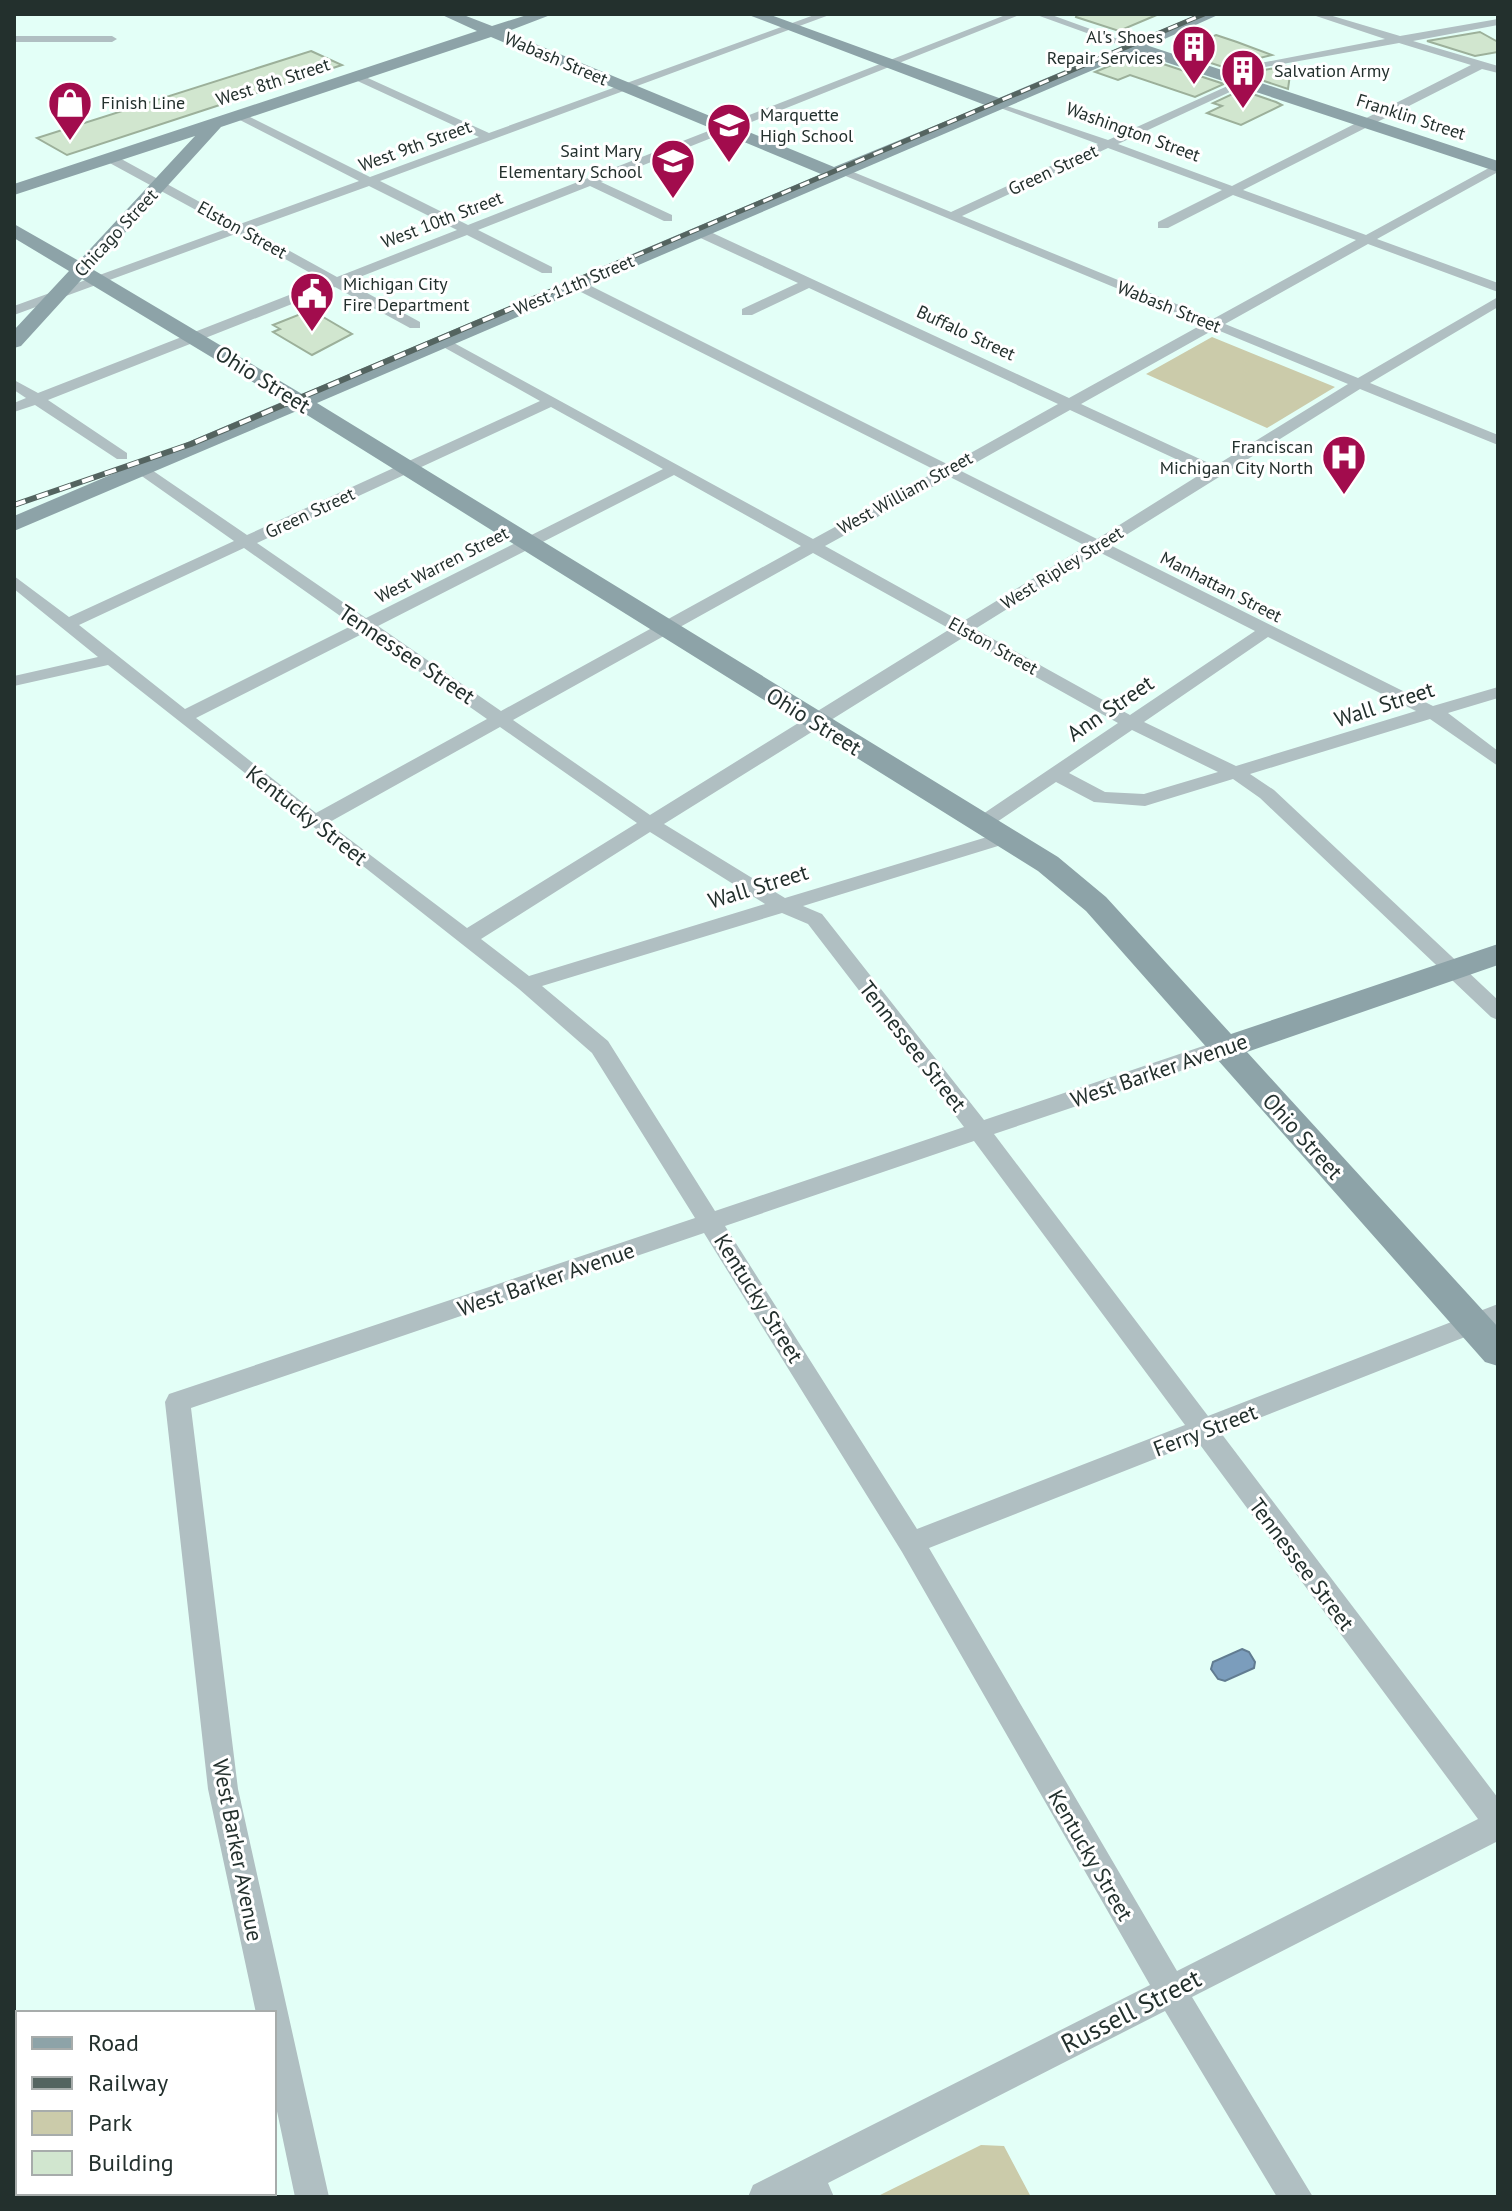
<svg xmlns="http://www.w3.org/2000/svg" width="1512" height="2211" font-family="'PT Sans',sans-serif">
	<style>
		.green { fill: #cbcbaa }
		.water { fill: #7b9dbc; stroke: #617c91; stroke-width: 2 }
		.building { fill: #d1e6cf; stroke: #9cb09a; stroke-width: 2 }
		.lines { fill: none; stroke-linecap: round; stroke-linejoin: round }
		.street { fill: #b0bfc2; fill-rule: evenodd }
		.secondary { fill: #8da3a8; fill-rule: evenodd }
		.rail-far1-casing { stroke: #546460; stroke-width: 5 }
		.rail-casing { stroke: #546460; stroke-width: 6 }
		.rail-far1 { stroke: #fff; stroke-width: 3; stroke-dasharray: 10; stroke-linecap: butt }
		.rail { stroke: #fff; stroke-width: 4; stroke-dasharray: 12; stroke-linecap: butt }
		.labels { text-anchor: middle; stroke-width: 6; stroke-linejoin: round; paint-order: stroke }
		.far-poi-label { font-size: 18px; fill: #23302d; stroke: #fff; text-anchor: start }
		.far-street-label { font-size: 18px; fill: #23302d; stroke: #fff }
		.street-label { font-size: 22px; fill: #23302d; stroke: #fff }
		.near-street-label { font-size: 26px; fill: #23302d; stroke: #fff }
	</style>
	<rect width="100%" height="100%" fill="#e3fff7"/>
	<path class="green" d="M1212,337L1335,387L1267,428L1146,374Z
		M981,2145L1004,2146L1031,2197H876Z"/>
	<path class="water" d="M1242,1649L1249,1652L1255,1662L1254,1668L1225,1681L1218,1679L1211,1669L1213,1662Z"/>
	<path class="building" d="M1077,14H1159L1119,31L1076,17Z
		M1480,32L1498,42V52L1475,56L1427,41Z
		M1216,35L1237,42L1272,55L1223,67L1177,52Z
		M311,51L342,65L67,155L37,138Z
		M1133,56L1154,61L1224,84L1195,97L1130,75L1118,80L1095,72Z
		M1286,66L1291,68L1288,89L1243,74Z
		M1241,90L1276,102L1282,105L1241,125L1207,113L1222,106L1213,103Z
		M303,313L310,317L318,314L352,334L312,355L273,332L280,329L273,325Z"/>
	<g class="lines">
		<path class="street" d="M817,14H832L380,181L468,225L1008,14H1022L601,182L672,215V221H664L590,186L478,230L552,267V273H542L467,235L347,282L420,322V328H410L335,287L48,400L127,453V459H117L35,405L14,412V403L26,398L14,390V380L38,393L325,281L238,233L14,315V306L229,228L106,161V155H114L240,224L359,181L234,117V113H242L370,177L479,137L351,78V74H359L489,133ZM369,186L457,230L337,277L250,229Z
			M1034,14H1049L1140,47L1131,49Z
			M1310,14H1326L1400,36L1498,19V25L1413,41L1498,66V73L1482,69L1243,190L1366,235L1498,163V172L1377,239L1498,283V292L1368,244L1225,324L1358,378L1498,297V307L1370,383L1498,435V445L1360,389L1110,545L1433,706L1498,687V698L1448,713L1498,751V766L1430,719L1250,774L1274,790L1498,1000V1020L1491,1017L1260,798L1233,779L1145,806L1094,802L1056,782L988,828H974L971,824L974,820L1118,723L964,637L664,824L785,898L997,834H1011L1014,838L1011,842L803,906L822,914L984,1120L1215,1042H1231L1234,1048L1231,1054L994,1134L1208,1416L1498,1304V1324L1221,1433L1498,1798V1841L1192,1997L1313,2197H1277L1165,2011L828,2183L834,2197H748L753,2185L1150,1985L902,1552L704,1233L191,1408L238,1789L329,2197H295L274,2097V2013H256L208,1789L165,1402L169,1394L178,1391L695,1218L592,1053L519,989L108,665L14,686V676L98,657L14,589V576L69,617L234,541L136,472V466H146L247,535L540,401L438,344V338L443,337L813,539L937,471L571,287V281H581L949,465L1058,404L809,288L752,315H742V309L798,283L694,235V229H704L1069,398L1203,324L836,172L846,169L951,212L1098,144L995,106V102L1108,140L1243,79L1247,84L1118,144L1232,186L1471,65L1399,43L1215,76L1209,73L1385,39ZM1108,148L1222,190L1158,222V228H1168L1233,195L1356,240L1213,319L962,216ZM1215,329L1348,384L1215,466L1081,404ZM551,407L663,469L366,618L257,543ZM1070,410L1204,472L1097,539L961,471ZM674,475L801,546L501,711L378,626ZM950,477L1086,546L962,622L825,546ZM244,548L353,625L185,709L79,625ZM1099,552L1255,631L1130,715L975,629ZM813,553L950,629L650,815L513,720ZM364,633L487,719L316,813L196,718ZM1268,637L1416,711L1236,766L1144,722ZM500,727L637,823L467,928L328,823ZM1132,730L1218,772L1144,794L1105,792L1069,773ZM650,832L765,904L529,976L481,939ZM782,913L808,924L964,1127L715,1211L608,1041L542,986ZM974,1141L1185,1425L917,1529L725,1226ZM1198,1442L1478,1819L1177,1971L929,1548Z
			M14,36H112L117,39L112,42H14Z"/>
		<path class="secondary" d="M440,14H461L492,26L530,14H553L506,32L834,167L985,105L746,14H768L999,98L1199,14H1220L1149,46L1498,161V172L1135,52L317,403L1058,857L1106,897L1231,1034L1498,944V965L1247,1052L1498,1327V1366L1485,1362L1086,911L1038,871L299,410L14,531V516L284,401L82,279L21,346L14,348V330L69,271L14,238V224L79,261L195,136L14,195V184L477,31ZM491,37L821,174L302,394L92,269L221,127Z"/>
		<g class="rail-far1-casing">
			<path id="rail-far1" d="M616,264L1204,14"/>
		</g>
		<g class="rail-casing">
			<path id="rail" d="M14,505L191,444L621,262"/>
		</g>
		<use href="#rail-far1" class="rail-far1"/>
		<use href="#rail" class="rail"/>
	</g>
	<defs>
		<g id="building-pin" transform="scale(2.3)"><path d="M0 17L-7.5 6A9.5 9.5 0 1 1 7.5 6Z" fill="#a20c4d" stroke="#fff"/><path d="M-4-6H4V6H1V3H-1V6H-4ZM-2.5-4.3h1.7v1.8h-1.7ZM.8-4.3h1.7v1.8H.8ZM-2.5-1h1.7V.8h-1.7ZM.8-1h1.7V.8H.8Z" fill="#fff"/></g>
		<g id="shop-pin" transform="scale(2.3)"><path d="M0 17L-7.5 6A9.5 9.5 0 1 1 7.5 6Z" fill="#a20c4d" stroke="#fff"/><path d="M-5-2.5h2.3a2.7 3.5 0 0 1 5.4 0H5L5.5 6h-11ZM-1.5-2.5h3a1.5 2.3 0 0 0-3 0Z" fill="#fff"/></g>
		<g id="school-pin" transform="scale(2.3)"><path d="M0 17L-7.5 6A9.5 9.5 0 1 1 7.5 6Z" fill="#a20c4d" stroke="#fff"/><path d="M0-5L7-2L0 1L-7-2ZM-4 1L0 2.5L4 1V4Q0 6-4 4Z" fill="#fff"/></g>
		<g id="civic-pin" transform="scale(2.3)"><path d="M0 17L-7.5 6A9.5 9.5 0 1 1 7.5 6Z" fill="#a20c4d" stroke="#fff"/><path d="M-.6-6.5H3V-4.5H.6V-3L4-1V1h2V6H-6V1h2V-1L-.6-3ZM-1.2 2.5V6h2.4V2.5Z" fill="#fff"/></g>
		<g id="hospital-pin" transform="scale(2.3)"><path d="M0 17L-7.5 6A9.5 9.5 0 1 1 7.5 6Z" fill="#a20c4d" stroke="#fff"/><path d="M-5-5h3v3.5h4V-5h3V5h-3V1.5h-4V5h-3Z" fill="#fff"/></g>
	</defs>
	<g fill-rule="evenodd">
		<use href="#building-pin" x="1194" y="47"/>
		<use href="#building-pin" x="1243" y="71"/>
		<use href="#shop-pin" x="70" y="103"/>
		<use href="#school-pin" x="729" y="125"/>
		<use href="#school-pin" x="673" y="161"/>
		<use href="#civic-pin" x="312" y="294"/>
		<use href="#hospital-pin" x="1344" y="457"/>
	</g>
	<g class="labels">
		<g class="far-poi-label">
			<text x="1163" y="43" text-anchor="end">Al's Shoes<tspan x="1163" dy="21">Repair Services</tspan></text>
			<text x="1274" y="77">Salvation Army</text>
			<text x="101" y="109">Finish Line</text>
			<text x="760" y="121">Marquette<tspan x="760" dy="21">High School</tspan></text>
			<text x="642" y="157" text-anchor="end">Saint Mary<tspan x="642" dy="21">Elementary School</tspan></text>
			<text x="343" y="290">Michigan City<tspan x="343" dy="21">Fire Department</tspan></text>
			<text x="1313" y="453" text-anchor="end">Franciscan<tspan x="1313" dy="21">Michigan City North</tspan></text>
		</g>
		<g class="far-street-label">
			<text transform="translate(556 59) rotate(23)" y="6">Wabash Street</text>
			<text transform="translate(273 82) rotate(-18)" y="6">West 8th Street</text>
			<text transform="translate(1411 117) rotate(18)" y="6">Franklin Street</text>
			<text transform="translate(1133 132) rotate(20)" y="6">Washington Street</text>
			<text transform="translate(415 146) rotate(-20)" y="6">West 9th Street</text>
			<text transform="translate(1053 170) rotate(-25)" y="6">Green Street</text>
			<text transform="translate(442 220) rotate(-21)" y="6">West 10th Street</text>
			<text transform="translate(242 230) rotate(29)" y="6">Elston Street</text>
			<text transform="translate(116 233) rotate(-47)" y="6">Chicago Street</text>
			<text transform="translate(574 285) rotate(-23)" y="6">West 11th Street</text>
			<text transform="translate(1169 307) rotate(22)" y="6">Wabash Street</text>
			<text transform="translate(966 333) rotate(25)" y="6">Buffalo Street</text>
			<text transform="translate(905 493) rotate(-29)" y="6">West William Street</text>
			<text transform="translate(310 513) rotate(-25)" y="6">Green Street</text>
			<text transform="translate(442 565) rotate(-27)" y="6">West Warren Street</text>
			<text transform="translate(1062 568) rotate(-32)" y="6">West Ripley Street</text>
			<text transform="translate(1221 587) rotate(27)" y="6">Manhattan Street</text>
			<text transform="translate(993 646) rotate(29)" y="6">Elston Street</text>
		</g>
		<g class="street-label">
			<text transform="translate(263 379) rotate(32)" y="8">Ohio Street</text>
			<text transform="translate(407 654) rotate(34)" y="8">Tennessee Street</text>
			<text transform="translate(1384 704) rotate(-18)" y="8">Wall Street</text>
			<text transform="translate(1110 708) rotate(-34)" y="8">Ann Street</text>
			<text transform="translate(814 721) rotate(32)" y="8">Ohio Street</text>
			<text transform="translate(307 815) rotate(38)" y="8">Kentucky Street</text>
			<text transform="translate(758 886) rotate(-17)" y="8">Wall Street</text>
			<text transform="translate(913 1046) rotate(52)" y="8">Tennessee Street</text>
			<text transform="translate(1159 1070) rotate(-19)" y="8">West Barker Avenue</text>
			<text transform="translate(1303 1136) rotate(48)" y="8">Ohio Street</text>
			<text transform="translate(546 1279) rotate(-19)" y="8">West Barker Avenue</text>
			<text transform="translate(759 1298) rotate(58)" y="8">Kentucky Street</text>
			<text transform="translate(1205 1430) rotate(-21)" y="8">Ferry Street</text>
			<text transform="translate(1302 1564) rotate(53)" y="8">Tennessee Street</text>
			<text transform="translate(238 1850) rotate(79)" y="8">West Barker Avenue</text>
			<text transform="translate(1091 1855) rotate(60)" y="8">Kentucky Street</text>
		</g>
		<g class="near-street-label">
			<text transform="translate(1131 2011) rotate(-27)" y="9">Russell Street</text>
		</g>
	</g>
	<rect width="1512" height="2211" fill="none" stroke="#23302d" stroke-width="32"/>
	<rect x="16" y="2011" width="260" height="184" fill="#ffffff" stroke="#a7acab" stroke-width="2"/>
	<rect x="32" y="2037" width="40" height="12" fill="#8da3a8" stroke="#a7acab" stroke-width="2"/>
	<text x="88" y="2051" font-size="24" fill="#23302d">Road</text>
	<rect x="32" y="2077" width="40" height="12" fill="#546460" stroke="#a7acab" stroke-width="2"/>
	<text x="88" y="2091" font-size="24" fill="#23302d">Railway</text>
	<rect x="32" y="2111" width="40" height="24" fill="#cbcbaa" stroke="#a7acab" stroke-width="2"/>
	<text x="88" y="2131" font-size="24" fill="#23302d">Park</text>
	<rect x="32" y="2151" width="40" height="24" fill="#d1e6cf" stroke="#a7acab" stroke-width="2"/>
	<text x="88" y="2171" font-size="24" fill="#23302d">Building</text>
</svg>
